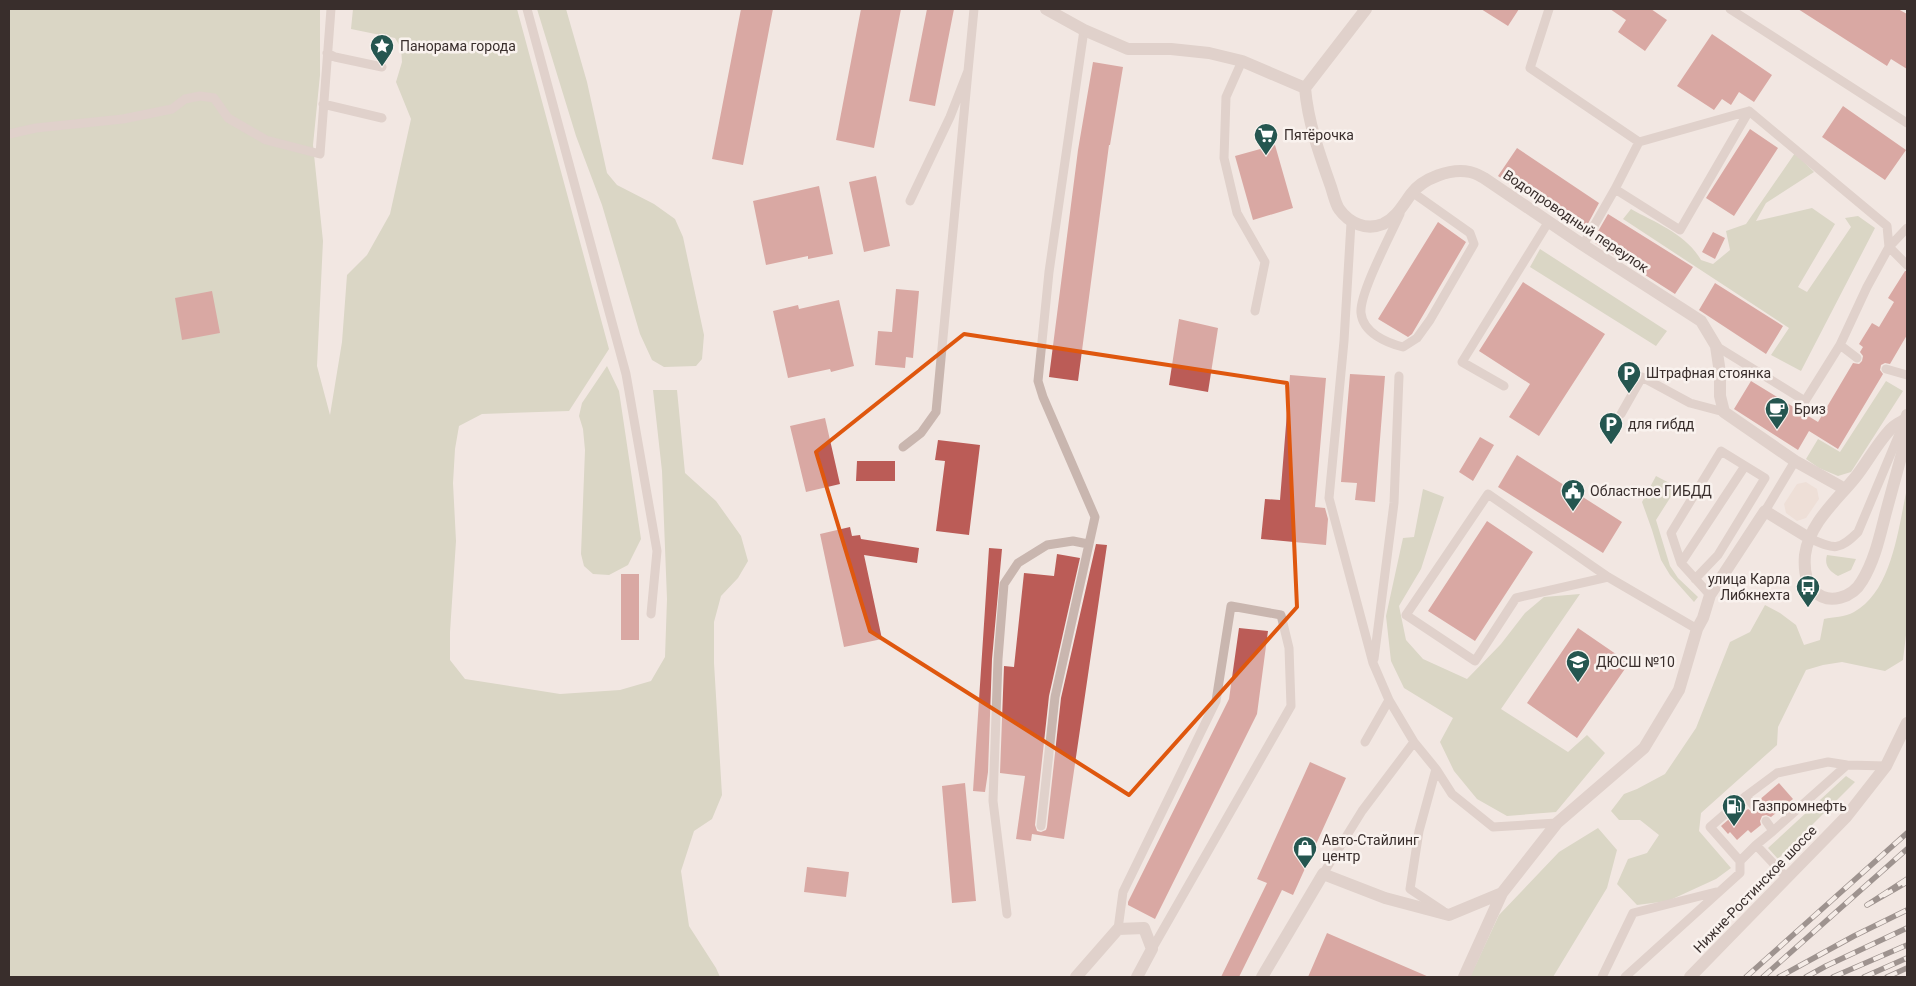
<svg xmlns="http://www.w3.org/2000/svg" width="1916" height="986" font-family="Roboto,sans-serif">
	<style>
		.green { fill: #bcc0a3 }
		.plaza { fill: #e8d5cb }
		.building { fill: #bb5c57 }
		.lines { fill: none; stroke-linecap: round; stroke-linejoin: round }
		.service { stroke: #c9b6af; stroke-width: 9 }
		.minor { stroke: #c9b6af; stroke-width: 12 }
		.tertiary { stroke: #c9b6af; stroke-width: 12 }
		.rail-casing { stroke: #392e2c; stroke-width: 5.5 }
		.rail { stroke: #f9f2ee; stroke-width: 4; stroke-dasharray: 11; stroke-linecap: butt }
		.marked { fill: none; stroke: #df570e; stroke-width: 4; stroke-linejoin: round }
		.labels { text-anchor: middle; stroke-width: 5; stroke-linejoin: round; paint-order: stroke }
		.poi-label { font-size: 14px; fill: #392e2c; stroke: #f9f2ee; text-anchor: start }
		.street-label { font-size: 14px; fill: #392e2c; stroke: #f9f2ee }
	</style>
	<rect width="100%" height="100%" fill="#f2e7e2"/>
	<path class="green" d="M9,9H320V75L313,145L323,241L317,366L330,415L342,342L347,275L367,255L390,214L411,119L396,82L402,62L401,48L395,38L351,29L353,9H517L609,349L569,411L482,414L459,426L455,449L453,483L456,541L450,632V660L465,679L560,694L620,690L651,681L665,657L667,599L662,471L653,390H677L685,473L716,501L741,536L748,561L738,578L721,596L714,622V663L722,795L712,819L694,831L681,871L689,926L716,968L720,977H9Z
		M537,9H566L587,82L607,173L617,185L654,204L675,219L683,237L704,335L702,359L696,366L664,367L652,360L640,334L602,205L576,136Z
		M1795,153L1814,172L1766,203L1756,221L1812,208L1835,224L1798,287L1807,292L1851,227L1845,218L1858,216L1875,228L1801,371L1771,355L1789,328L1623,219L1631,209C1656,223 1686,234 1701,260L1713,264L1730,250L1726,231L1746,224Z
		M1540,249L1667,331L1656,346L1530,267Z
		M607,366L619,391L641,539L628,565L609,575L593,574L584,566L581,554L585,450L583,429L579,416L582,403Z
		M1886,381L1903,391L1851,472L1838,476L1819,468L1806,459L1818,439L1840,452Z
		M1656,476L1677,487L1656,520L1670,566L1678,578L1698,597L1694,602L1670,575L1661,560L1652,530L1642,502Z
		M1423,489L1444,497L1421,569L1399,606L1406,640L1423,659L1467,679L1501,644L1525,613L1544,597L1580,594L1501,709L1568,752L1587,735L1605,753L1556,812L1507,816L1477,799L1454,771L1440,742L1453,718L1404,688L1391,661L1386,616L1403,538L1414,537Z
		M1906,493V635L1903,660L1885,671L1842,662L1823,665L1806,670L1778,727L1777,745L1701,813L1699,831L1731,868L1716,879L1668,901L1637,905L1617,884L1628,859L1647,853L1659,835L1640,820H1619L1611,811L1624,794L1637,789L1665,774L1696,728L1730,642L1750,632L1765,605L1780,613L1796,625L1804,645L1820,640L1824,619C1833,617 1845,617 1854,612C1891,592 1898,531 1906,493Z
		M1827,555L1856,559L1851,570L1838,576C1829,571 1824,565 1827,555Z
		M1846,776L1855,782L1778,859L1768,848Z
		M1598,828L1617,850L1607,888L1553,977H1470L1499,915L1559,852Z"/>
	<path class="plaza" d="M1806,482L1817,489L1819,499L1806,518L1797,521L1786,513L1784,504L1797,484Z"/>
	<path class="building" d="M741,9H773L743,165L712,159Z
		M861,9H901L874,148L836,140Z
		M927,9H954L935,106L909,101Z
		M1481,9H1519L1508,26Z
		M1610,9H1651L1667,20L1645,51L1618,32L1626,20Z
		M1798,9H1898L1907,14V69L1891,59L1887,66Z
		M1712,34L1772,75L1754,102L1739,92L1731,105L1722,99L1714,110L1677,86Z
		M1093,62L1123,67L1110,145H1109L1078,381L1049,377L1078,150Z
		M1843,106L1906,150L1885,180L1822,137Z
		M1750,129L1778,148L1734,216L1706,198Z
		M1275,145L1293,208L1253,220L1235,156Z
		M1517,148L1599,203L1583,233L1498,176Z
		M876,176L890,246L864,252L849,182Z
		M819,186L833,254L808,259V256L766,265L753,201Z
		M1608,214L1693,267L1675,294L1595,243L1596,241L1593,240Z
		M1438,222L1466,242L1412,334L1408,337L1378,319Z
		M1713,232L1725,238L1715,259L1702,252Z
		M1905,271H1907V335L1890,364L1885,363L1881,365L1880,370L1883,374L1838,449L1809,431L1798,450L1734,409L1751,381L1818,422L1853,363L1859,364L1862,361L1863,356L1860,352L1863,347L1859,344L1872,323L1879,327L1894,302L1888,298Z
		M1523,282L1605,334L1539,436L1509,417L1530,384L1479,351Z
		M1715,283L1783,326L1766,354L1699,310Z
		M896,289L919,291L913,358L906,357L905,368L875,365L878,331L892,332Z
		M212,291L220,333L182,340L175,298Z
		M839,300L854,366L831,372L830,369L788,378L773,311L798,305L799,309Z
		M1179,319L1218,328L1208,392L1169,385Z
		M1350,374L1385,376L1375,502L1355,500L1357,483L1341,482Z
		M1290,375L1326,378L1315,507L1325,508L1328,519L1326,545L1261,539L1265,499L1280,500Z
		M825,418L840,484L806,492L790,426Z
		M1480,437L1494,445L1473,481L1459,472Z
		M938,440L980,445L969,535L936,531L945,461L935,460Z
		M1517,455L1622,522L1603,553L1498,487Z
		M857,461H895V481H856Z
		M1487,521L1533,552L1475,641L1428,611Z
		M850,527L852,536L860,535L861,539L919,548L917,563L864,555L882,639L844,647L820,534Z
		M1096,544L1107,545L1064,839L1032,834L1031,841L1016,839L1025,776L1000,773L1004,666L1014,667L1024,573L1054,576L1057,554L1080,558L1049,696L1035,825L1037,831L1041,832L1046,830L1047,827L1061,698Z
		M989,548L1002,549L992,659L988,772L985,792L973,791Z
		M621,574H639V640H621Z
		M1239,628L1268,631L1257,714L1155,919L1128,905V902L1229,699Z
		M1578,628L1629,663L1577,738L1527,703Z
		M1310,762L1346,778L1293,895L1282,890L1239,977H1221L1267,883L1257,879Z
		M965,783L976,901L952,903L942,786Z
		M1779,783L1793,799L1771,817L1766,815L1762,816L1760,821L1761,825L1751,833L1748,830L1737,840L1730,832L1728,834L1721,826L1735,814L1738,817L1748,809L1751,811L1756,810L1759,807L1758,801Z
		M807,867L849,872L846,897L804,892Z
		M1327,933L1429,977H1308Z"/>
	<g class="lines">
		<path class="service" d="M527,9L626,374L657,551L651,614
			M1549,9L1530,68L1639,142
			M1730,9L1907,123
			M327,53L335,57L382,67
			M1242,61L1226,97L1224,158L1237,213L1265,262L1255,311
			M323,104L382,118
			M9,134L36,128L123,119L172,109L185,99L200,96L214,98L228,118L266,140L320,154L331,9
			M1615,189L1680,230L1749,111
			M910,201L950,117L968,71L974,9
			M1400,214C1391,234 1359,294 1361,313C1363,333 1387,343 1403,347L1417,338L1430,320L1474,244L1470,233L1412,192
			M1351,223L1344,341L1329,498L1373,663L1389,700L1414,742L1436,769L1452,794L1493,827L1557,823
			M1583,245L1615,189L1639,142L1749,111L1887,226L1889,247L1907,265
			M1840,345L1857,358
			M1716,346L1805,401L1840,345L1867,287L1889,247L1907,228
			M1886,369L1907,375
			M1504,386L1462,362L1549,221
			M1621,414L1642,377L1690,403L1724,412
			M903,447L921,433L936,412L968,71
			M1765,511L1795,461
			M1809,538C1834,549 1838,552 1858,532L1905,420
			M1681,563L1671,533L1721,451L1765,478L1718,555L1695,579
			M1608,577L1516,598L1475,661L1406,615L1488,494L1608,577L1697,629
			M1710,595L1681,563L1745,466
			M1374,659L1394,503L1399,376
			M1365,742L1389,700
			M1436,769L1419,831L1410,889L1443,911
			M1746,796L1710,827L1740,861L1756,845
			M1753,805L1746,796L1777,773L1828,762L1847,765L1886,766
			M1766,821L1773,831L1756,845L1787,878
			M1041,826L1055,697L1095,517L1043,397L1038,381L1049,272L1084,30
			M1773,831L1847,765
			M1323,874L1362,811L1414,742
			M1007,914L993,801L998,659L1004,584L1018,563L1047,545L1073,541L1088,544
			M1118,929L1123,892L1216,701L1231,606L1281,615L1289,648L1291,706L1152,949
			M1602,977L1633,913L1716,892
			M1625,977L1740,873V861"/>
		<path class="minor" d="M1046,9L1084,30L1128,49H1171L1209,53L1242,61L1305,88
			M1305,88C1308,122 1319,153 1330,184C1333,192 1335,203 1339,209C1349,223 1366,231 1383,224C1396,218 1403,205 1411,194C1423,178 1451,168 1470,172C1475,173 1480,176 1484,178L1583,245L1701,321L1716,346L1720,373V396L1724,412L1795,461L1845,489
			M1305,88L1366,9
			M1906,419C1901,422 1896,424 1893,427C1880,438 1866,465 1854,479C1835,502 1809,524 1805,555C1804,567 1805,582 1814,591C1829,606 1853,597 1862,581C1875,560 1880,535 1886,512C1893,487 1900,461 1907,435L1906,419L1907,415
			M1076,977L1118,929L1144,928L1152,949L1137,977
			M1262,977L1323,874L1385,898L1449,915L1502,893L1557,823L1644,748L1679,690L1697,629L1703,618L1710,595L1765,511L1809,538
			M1464,977L1502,893"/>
		<path class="tertiary" d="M1690,977L1846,817L1886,766L1907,723"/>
		<g class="rail-casing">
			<path id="rail" d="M1907,879L1867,905L1907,882
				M1746,977L1907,833
				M1763,977L1907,849
				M1779,977L1854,936L1907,910
				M1806,977L1826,966L1907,928
				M1833,977L1907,945
				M1864,977L1907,958
				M1887,977L1907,968"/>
		</g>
		<use href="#rail" class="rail"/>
	</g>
	<path d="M0 0H1916V986H0ZM964,334L1287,383L1297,607L1129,795L870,631L816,452Z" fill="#f2e7e2" fill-opacity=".55" fill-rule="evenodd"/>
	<path class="marked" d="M964,334L1287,383L1297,607L1129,795L870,631L816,452Z"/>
	<defs>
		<g id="sight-pin" transform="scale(1.25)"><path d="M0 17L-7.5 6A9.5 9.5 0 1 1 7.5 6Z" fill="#255650" stroke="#f9f2ee"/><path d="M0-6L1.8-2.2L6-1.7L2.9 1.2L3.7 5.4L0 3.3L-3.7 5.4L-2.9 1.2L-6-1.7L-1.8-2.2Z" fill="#fff"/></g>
		<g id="supermarket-pin" transform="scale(1.25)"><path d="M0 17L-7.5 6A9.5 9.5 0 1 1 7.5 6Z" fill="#255650" stroke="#f9f2ee"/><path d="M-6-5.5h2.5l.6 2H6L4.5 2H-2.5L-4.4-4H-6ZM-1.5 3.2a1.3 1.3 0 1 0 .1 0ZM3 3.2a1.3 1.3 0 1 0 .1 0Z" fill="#fff"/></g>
		<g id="parking-pin" transform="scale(1.25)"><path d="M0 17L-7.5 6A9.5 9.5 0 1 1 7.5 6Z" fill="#255650" stroke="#f9f2ee"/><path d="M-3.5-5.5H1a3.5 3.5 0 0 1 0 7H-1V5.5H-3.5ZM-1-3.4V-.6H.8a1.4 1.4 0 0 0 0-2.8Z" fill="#fff"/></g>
		<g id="cafe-pin" transform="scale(1.25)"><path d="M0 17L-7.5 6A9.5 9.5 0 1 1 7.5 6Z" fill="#255650" stroke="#f9f2ee"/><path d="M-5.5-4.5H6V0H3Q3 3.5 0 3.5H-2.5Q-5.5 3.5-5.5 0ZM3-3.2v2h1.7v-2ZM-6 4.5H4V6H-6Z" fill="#fff"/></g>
		<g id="civic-pin" transform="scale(1.25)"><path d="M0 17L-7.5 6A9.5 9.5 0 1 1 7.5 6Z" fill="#255650" stroke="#f9f2ee"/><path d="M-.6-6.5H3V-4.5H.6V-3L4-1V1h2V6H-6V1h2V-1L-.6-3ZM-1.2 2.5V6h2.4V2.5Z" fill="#fff"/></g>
		<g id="bus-pin" transform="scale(1.25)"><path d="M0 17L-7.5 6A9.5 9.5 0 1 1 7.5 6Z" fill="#255650" stroke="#f9f2ee"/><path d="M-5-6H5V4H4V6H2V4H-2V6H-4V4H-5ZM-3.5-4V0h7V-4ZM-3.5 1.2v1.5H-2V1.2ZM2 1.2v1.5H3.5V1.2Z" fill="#fff"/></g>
		<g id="school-pin" transform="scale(1.25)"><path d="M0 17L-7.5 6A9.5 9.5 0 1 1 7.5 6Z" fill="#255650" stroke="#f9f2ee"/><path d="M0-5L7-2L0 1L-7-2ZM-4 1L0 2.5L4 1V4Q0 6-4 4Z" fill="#fff"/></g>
		<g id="fuel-pin" transform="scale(1.25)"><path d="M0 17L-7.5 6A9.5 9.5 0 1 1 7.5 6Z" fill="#255650" stroke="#f9f2ee"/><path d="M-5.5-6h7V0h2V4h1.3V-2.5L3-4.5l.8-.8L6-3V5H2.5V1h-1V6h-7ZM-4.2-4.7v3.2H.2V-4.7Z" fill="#fff"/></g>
		<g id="shop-pin" transform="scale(1.25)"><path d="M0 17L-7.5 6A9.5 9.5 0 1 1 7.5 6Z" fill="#255650" stroke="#f9f2ee"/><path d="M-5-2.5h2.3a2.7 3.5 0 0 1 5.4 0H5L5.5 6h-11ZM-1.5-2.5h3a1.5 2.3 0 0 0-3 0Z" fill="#fff"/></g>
	</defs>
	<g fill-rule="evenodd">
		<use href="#sight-pin" x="382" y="46"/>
		<use href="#supermarket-pin" x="1266" y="135"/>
		<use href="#parking-pin" x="1629" y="373"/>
		<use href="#cafe-pin" x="1777" y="409"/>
		<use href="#parking-pin" x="1611" y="424"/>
		<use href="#civic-pin" x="1573" y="491"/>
		<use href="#bus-pin" x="1808" y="587"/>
		<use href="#school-pin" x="1578" y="662"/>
		<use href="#fuel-pin" x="1734" y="806"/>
		<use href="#shop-pin" x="1305" y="848"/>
	</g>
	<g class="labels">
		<g class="poi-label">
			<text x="400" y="51">Панорама города</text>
			<text x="1284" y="140">Пятёрочка</text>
			<text x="1646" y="378">Штрафная стоянка</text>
			<text x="1794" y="414">Бриз</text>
			<text x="1628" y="429">для гибдд</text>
			<text x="1590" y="496">Областное ГИБДД</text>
			<text x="1790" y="584" text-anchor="end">улица Карла<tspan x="1790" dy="16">Либкнехта</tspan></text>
			<text x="1596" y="667">ДЮСШ №10</text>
			<text x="1752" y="811">Газпромнефть</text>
			<text x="1322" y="845">Авто-Стайлинг<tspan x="1322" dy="16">центр</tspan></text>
		</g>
		<g class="street-label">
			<text transform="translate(1576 221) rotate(34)" y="5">Водопроводный переулок</text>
			<text transform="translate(1755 889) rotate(-46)" y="5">Нижне-Ростинское шоссе</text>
		</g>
	</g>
	<rect width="1916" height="986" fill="none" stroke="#392e2c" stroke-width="20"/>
</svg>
